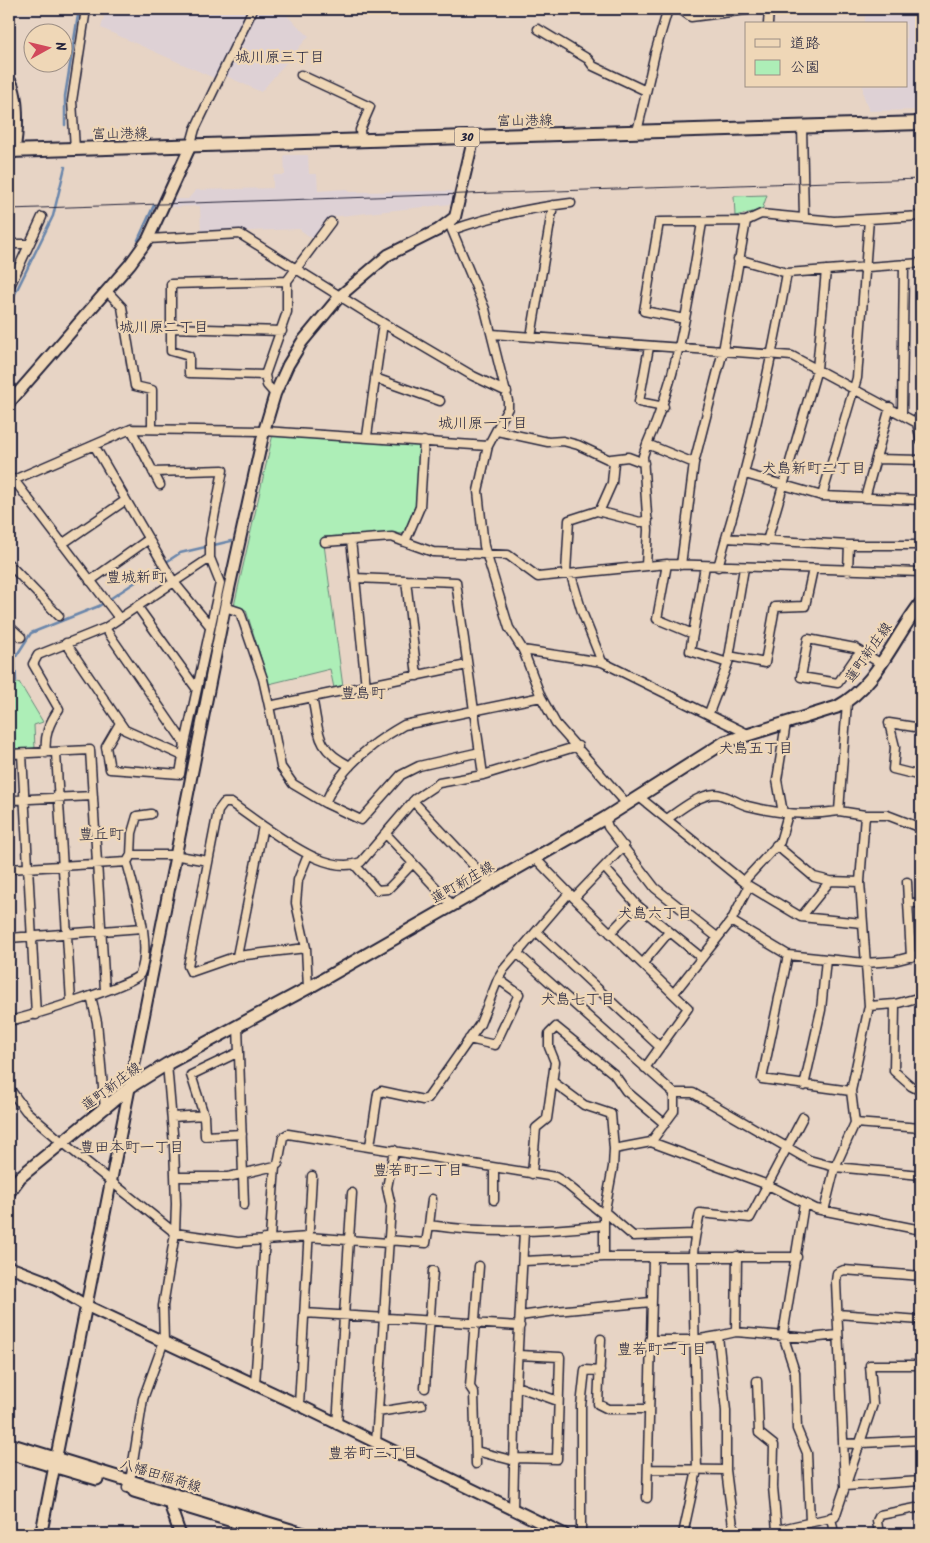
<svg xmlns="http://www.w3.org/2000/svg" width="930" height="1543" font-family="Kalam,'Klee One',sans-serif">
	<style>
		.built { fill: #ded1d5 }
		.green { fill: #adeeb7; stroke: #688879 }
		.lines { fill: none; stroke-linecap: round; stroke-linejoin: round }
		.stream { stroke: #6a86ab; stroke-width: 2.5 }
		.minor-casing { stroke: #22223b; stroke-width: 11 }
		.tertiary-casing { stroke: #22223b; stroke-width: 14 }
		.secondary-casing { stroke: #22223b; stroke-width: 15 }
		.primary-casing { stroke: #22223b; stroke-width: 16 }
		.trunk-casing { stroke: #22223b; stroke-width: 18 }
		.minor { stroke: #efd7b7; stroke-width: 8 }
		.tertiary { stroke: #efd7b7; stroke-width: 10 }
		.secondary { stroke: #efd7b7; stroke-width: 11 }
		.primary { stroke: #efd7b7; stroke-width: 12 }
		.trunk { stroke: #efd7b7; stroke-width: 14 }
		.tram { stroke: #22223b; stroke-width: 1 }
		.labels { text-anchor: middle; stroke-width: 4.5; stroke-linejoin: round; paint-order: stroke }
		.shield { fill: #efd7b7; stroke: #605860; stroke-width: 1 }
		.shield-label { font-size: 12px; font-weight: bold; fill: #22223b }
		.street-label { font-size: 14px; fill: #22223b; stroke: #efd7b7 }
		.neighbourhood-label { font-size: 15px; fill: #22223b; stroke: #efd7b7 }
	</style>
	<rect width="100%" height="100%" fill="#e7d4c5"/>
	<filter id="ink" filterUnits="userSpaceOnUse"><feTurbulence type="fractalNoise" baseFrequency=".02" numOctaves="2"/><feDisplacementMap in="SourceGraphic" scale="10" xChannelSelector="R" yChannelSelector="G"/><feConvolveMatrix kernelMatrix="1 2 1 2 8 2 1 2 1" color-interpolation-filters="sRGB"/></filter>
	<g filter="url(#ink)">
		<path class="built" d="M100,9H249L214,78L101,28L105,13Z
			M257,9H287L286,15L309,36L261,92L224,75Z
			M865,9H921V110L869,111L863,94V86H906V24H865Z
			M284,155H308L309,174H317L318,191L346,189L349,192L453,191L451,204L331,217L313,239L299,229L201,233L200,206L169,207L172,199H188L196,190L273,188V175H285Z"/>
		<path class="green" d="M767,195L762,210L735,216L734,196Z
			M273,434L418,445L420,448L416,504L404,534L393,533L323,537L343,687L334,688L330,669L269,684L246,610L234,606Z
			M19,682L43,722L34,725L35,749L9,751V688Z"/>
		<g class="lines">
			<path class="stream" d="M65,125V96L79,9
				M138,240L154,205
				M9,306L53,216L65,167
				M9,686L16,681L15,658L31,633L99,606L180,553L231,541"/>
			<g class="minor-casing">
				<path id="minor" d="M680,9L691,17L754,9
					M768,24L769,9
					M538,29L588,59L593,66L646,91
					M301,75L370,107L360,130L361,141
					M802,126L804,218
					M637,132L655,53L668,9
					M190,147L195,129L253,9
					M75,149L72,101L86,9
					M746,221L761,214L834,221L921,216
					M449,223L485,309L508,401V408L488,446L478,491L484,546L509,628L523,650L541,697L556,724L627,804
					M452,230C491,216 530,208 571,203
					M148,239L240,234L383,323L367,436
					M9,244H29
					M738,259L787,273L921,263
					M787,273C771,363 752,451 726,538L849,545H921
					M9,288L42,217
					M107,291L122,307L135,386L152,390V428
					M383,323L473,376L507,392
					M170,328L282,331
					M492,334L792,356L917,423L921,441
					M531,337L553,205
					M649,347L639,402L664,407
					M265,375L189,373V356L171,351V284L287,281
					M375,378L440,401
					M275,394L267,385L265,375L287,312V281L331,222
					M902,414L904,264
					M131,429L160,485
					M497,431L548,442L563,441L578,445L614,462L612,483L600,510L569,520L566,573
					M424,441L420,507L405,542L433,552L508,555L538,577L667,564L921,572
					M94,445L173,581L210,626
					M611,459L628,457L644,463
					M876,459L921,460
					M694,463L647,444C679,373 689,298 702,223
					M153,472L223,470L210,539V558
					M745,474L822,496L921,500
					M14,480L119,618
					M9,482L131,429L264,431L488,446
					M822,496L857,378L869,219
					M865,498L890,407
					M597,511L640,522L648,520
					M351,540L355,578
					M767,541L817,369L826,270
					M325,542L392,537L405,542
					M62,544L126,500
					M9,564L59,616
					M667,564L657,619L693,634
					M646,565L648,530L643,456L647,444
					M681,565L694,463L723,351L746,221L659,222L644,311L685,319
					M705,566L690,651L728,663
					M718,567L726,538
					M848,571L849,545
					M571,575L582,612L602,662
					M406,580L417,676
					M90,581L149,539
					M137,606L196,688
					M225,607L240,612L263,679L269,706
					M9,626L21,637
					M66,643L125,730L183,756
					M523,650L602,662L748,734
					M860,651L838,683L801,677L808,639L855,648L880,663
					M729,656L765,663L775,607L805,606L813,569
					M467,665L269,706L281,767L293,784L325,803C340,768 372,743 404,725L541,697
					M366,687L355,578L456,582L483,775
					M312,697C320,733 314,748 350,766
					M709,713L728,663L744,568
					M120,723L106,747L110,769L180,774L185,744
					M921,728L889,723L895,747L893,769L921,776
					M46,753C44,736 49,723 59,709L33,664L38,655L105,628L210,558L220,583L185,744L105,628
					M56,753L71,1002
					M9,754L90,750L105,990
					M22,754L36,1015
					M638,796L749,886L731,921L788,955L865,963L894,961L921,954
					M9,800L93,796
					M413,801L490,883
					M224,803H231L263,826L237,956L191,972L188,966L218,811Z
					M325,803L361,820L401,775L419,766L480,752
					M783,813L777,780L786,723
					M865,815H887L921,828
					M605,818L608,827L655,888L717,937
					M667,819C680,810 698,795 715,794C725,794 737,803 748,806C780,814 806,816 839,811
					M263,826C289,843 330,875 361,862L415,799L439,783L483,775L578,746
					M385,833L452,905
					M776,845L814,877L830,881L860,882
					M131,855L132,833L137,816L151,814
					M308,855L298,880L296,903L306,948L308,988
					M535,858L569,893
					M355,865L377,890L388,889L413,863
					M604,867L637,905L702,958
					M9,869L127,862
					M744,881L780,842L788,814
					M907,882L911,957
					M749,886L801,917L862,923
					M574,898L624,846
					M908,904L921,902
					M801,917L830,881
					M537,932L660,1047
					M610,933L637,905
					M9,938L142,928
					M518,954L674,1093V1111L651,1142L614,1149L613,1167L604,1215V1257H693L697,1470L683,1534
					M788,955L762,1079L851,1091
					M237,956L306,948
					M643,963L669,932
					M674,993L731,921
					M91,996L97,1022L105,1109
					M895,1004L894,1071L911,1086L921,1091
					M869,1006L895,1004L921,997
					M9,1021C27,1017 134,985 140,974C153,944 134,892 127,862L131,855H173L208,861
					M238,1025L244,1205
					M469,1039L495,1045L519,994L498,979
					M239,1052L191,1075L204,1115L205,1136L242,1134
					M553,1082L584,1105L611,1114L614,1149
					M804,1086L821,1010L826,959
					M9,1088L26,1111L62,1142L175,1233L238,1242L308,1237L388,1243
					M674,1093H693L809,1160L835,1167L921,1175
					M172,1117L204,1115
					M855,1123L921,1128
					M651,1142L768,1185L816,1209L921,1230
					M370,1146L378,1093L381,1091L423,1100L428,1098L480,1024L498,979L504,969L569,893L688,1008L645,1068
					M494,1168V1200
					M532,1174L536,1128L547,1119L555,1062L549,1047V1034L556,1027L614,1074L626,1091L665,1124
					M175,1177H228L275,1166L278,1164L283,1137L288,1134L555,1177L565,1183L604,1215
					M804,1204L783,1335L795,1372L797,1429L807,1453L810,1522
					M824,1211L835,1167L855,1123L851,1091L869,1006L860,882L865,815L839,811L847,702
					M605,1212L633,1236L694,1234
					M429,1225L432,1199
					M270,1238L275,1166
					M388,1240L426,1243L429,1225C487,1234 547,1232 604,1225
					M737,1256L736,1332L810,1338L838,1335
					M797,1257H693C693,1241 697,1229 700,1213L750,1218L803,1117
					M524,1261L604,1257
					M921,1276L844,1270L837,1273L836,1282L845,1486L921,1481
					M304,1313L520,1326
					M837,1314L921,1320
					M520,1316L556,1311L651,1302
					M718,1336L736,1332
					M601,1339L598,1404L608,1409H649
					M650,1340H694L718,1336L726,1411V1470L734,1534
					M757,1381L759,1433L774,1445L773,1487L777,1530L835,1517L873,1404L870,1365H921
					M255,1384L265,1239
					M516,1386L558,1401
					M425,1388L433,1271
					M299,1405L312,1176
					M378,1412L422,1405
					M337,1425L352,1193
					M376,1443L391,1206L387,1188L394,1150
					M843,1444L921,1440
					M476,1451L515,1461
					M515,1458L557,1459L560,1357L518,1355
					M476,1464L474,1393L470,1387L479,1266
					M648,1469L726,1470
					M127,1488L131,1475L143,1399L164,1341L163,1306L175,1233L176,1204L174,1145L167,1064
					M647,1498L653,1258
					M513,1509L516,1386L524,1231
					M831,1517L834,1534
					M581,1534V1406L585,1370L600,1371
					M879,1534L877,1521L880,1515L921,1507"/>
			</g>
			<g class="tertiary-casing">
				<path id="tertiary" d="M9,403L130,264L148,239L190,147
					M9,1267L43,1280L87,1306L299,1405L564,1534
					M171,1495V1508L180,1534
					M41,1534L225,607L264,431L275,394L288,365L302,342L340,296L388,255L438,230L455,217L474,136"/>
			</g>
			<g class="secondary-casing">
				<path id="secondary" d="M9,1192L20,1177L130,1087L167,1064L308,988L605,818L725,742L837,707C877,686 894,637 921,603
					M9,1444L304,1534
					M9,1453L97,1479
					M134,1491L275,1534"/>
			</g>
			<g class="primary-casing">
				<path id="primary" d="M9,151L921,123"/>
			</g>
			<g class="trunk-casing">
				<path id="trunk" d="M9,83C17,97 16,135 12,151"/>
			</g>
			<use href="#minor" class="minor"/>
			<use href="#tertiary" class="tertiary"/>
			<use href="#secondary" class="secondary"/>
			<use href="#primary" class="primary"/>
			<use href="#trunk" class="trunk"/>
			<path class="tram" d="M9,209L921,179"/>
		</g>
	</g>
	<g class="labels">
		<rect class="shield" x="454.5" y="127.5" width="25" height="19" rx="4"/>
		<g class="shield-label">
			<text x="467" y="141">30</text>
		</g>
		<g class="street-label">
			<text transform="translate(525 120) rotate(-1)" y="5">富山港線</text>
			<text transform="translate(120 133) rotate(-1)" y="5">富山港線</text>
			<text transform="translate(868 652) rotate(-55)" y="5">蓮町新庄線</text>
			<text transform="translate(462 882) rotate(-30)" y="5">蓮町新庄線</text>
			<text transform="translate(111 1086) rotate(-37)" y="5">蓮町新庄線</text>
			<text transform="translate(161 1475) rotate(17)" y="5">八幡田稲荷線</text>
		</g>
		<g class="neighbourhood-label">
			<text x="280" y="62">城川原三丁目</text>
			<text x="164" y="332">城川原二丁目</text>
			<text x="483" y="428">城川原一丁目</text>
			<text x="814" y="473">犬島新町二丁目</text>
			<text x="136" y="582">豊城新町</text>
			<text x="363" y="698">豊島町</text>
			<text x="756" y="753">犬島五丁目</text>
			<text x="101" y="839">豊丘町</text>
			<text x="655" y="918">犬島六丁目</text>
			<text x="578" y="1004">犬島七丁目</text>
			<text x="132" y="1152">豊田本町一丁目</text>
			<text x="418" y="1175">豊若町二丁目</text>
			<text x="662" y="1354">豊若町一丁目</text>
			<text x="373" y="1458">豊若町三丁目</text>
		</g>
	</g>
	<rect width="930" height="1543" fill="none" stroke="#efd7b7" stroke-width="30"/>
	<rect x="15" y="15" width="900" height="1513" fill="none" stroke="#22223b" stroke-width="2" filter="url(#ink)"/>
	<rect x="745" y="22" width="162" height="65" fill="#efd7b7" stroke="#9d8f85"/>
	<rect x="755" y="39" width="25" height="8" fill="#efd7b7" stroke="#9d8f85"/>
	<text x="790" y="48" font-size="15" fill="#22223b">道路</text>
	<rect x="755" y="60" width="25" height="15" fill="#adeeb7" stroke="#9d8f85"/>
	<text x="790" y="72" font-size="15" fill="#22223b">公園</text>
	<g transform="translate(48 48) rotate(82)"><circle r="24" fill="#efd7b7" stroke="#9d8f85"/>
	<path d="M0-4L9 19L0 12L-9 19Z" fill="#d1495b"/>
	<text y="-8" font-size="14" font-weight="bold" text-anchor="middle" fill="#22223b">N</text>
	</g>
</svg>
